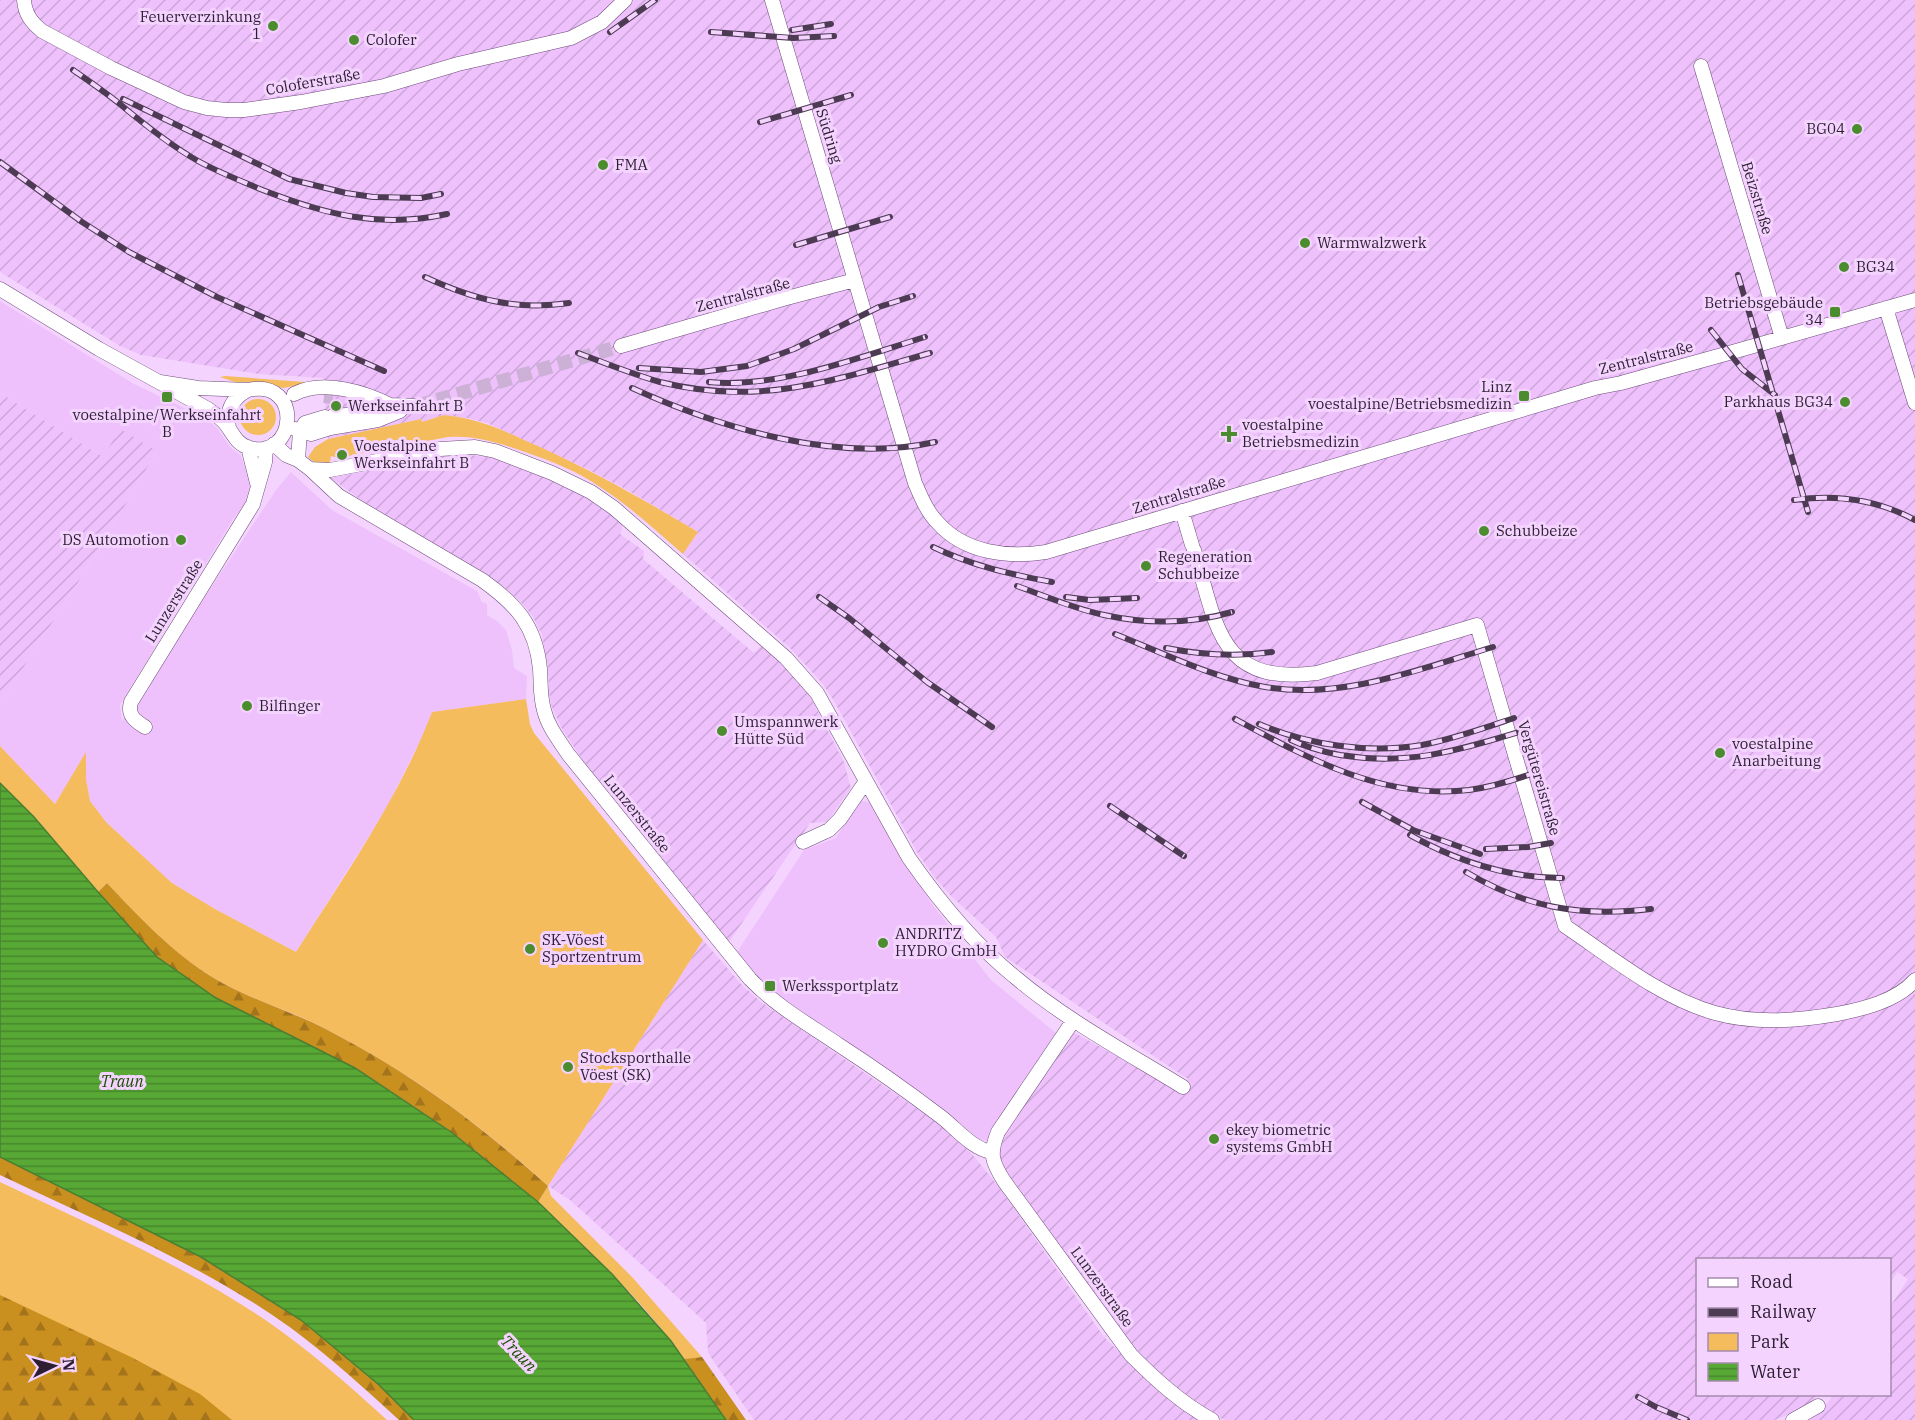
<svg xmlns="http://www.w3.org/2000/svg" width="1915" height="1420" font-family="'IBM Plex Serif',serif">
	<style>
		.built { fill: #eec1fd }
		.industrial { fill: url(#industrial-furrows) }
		.green { fill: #f5bc5d }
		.forest { fill: url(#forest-firs) }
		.water { fill: url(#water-rules); stroke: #4a7f33; stroke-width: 1.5 }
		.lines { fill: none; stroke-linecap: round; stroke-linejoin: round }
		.minor-tunnel { stroke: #ccb0d6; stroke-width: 14; stroke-dasharray: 14 7; stroke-linecap: butt }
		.minor-casing { stroke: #6d4a78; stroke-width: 15 }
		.minor { stroke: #fff; stroke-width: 14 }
		.rail-casing { stroke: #4d3b53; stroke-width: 6 }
		.rail { stroke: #f4d4ff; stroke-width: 4; stroke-dasharray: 11; stroke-linecap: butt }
		.poi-dot { fill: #4b8c2f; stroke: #f4d4ff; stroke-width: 2 }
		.labels { text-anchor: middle; stroke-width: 6; stroke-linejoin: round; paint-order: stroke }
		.poi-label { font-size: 15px; fill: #2d1e32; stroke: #f4d4ff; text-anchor: start }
		.street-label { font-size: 15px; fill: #2d1e32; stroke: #f4d4ff }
		.water-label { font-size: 16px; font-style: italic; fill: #1c5000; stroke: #f4d4ff }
	</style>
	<defs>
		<pattern id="industrial-furrows" width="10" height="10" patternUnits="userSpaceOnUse" patternTransform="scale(1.5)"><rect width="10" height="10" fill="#eec1fd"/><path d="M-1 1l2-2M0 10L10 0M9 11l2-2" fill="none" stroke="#cca5d9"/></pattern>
		<pattern id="forest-firs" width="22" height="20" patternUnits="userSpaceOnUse" patternTransform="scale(1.5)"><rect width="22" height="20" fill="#c98f1f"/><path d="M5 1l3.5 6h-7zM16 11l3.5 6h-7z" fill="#a4741c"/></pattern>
		<pattern id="water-rules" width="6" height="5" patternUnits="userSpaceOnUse" patternTransform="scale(1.5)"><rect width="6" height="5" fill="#57a834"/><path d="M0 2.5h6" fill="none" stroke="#48882d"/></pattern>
	</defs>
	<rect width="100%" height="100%" fill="#f4d4ff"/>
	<path class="built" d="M0,301L134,384L205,418L217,428L230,447L241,456L252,486L245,504L233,519L120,705L122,721L276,490L291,472L332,510L477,591L482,602L487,604V615L497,621L506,630L512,650L514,668L527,676L526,699L432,712L426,729L385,811L296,952L215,909L172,883L106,822L90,801L86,779V753L55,804L0,746V704L98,551L157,451L103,457L0,393Z
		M862,801L869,802L876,810L912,873L932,904L991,980L1056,1033L990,1139L987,1141L979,1139L924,1094L782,998L759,979L737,952L804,850L836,838L856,805Z"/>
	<path class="industrial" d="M0,0H1915V1420H1810L1820,1413L1833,1395L1890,1394V1307L1908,1279L1897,1272L1890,1284V1260H1698V1394L1818,1395L1812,1402L1804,1408L1775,1420H1225L1215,1416L1180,1392L1155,1371L1116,1325L1105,1338L1161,1393L1198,1420H754L708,1353L706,1323L570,1200L548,1186L703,940L741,984L761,1002L941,1125L972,1154L999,1187L1104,1337L1116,1324L1008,1177L1000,1163L998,1152L1003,1134L1071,1031L1181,1091L1188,1079L1005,957L996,937L951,896L935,878L917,852L834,701L822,683L791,649L683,554L698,532L629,491L589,470L487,423L467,418L444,415L422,422L421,419L328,439L323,378L259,374L141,355L120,346L0,272Z
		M0,393L103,457L120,429L157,451L98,551L0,704Z
		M471,455L494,458L516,465L582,494L603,507L621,521L622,529L620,534L644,551L643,559L754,653L762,645L805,687L844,762L851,788L827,822L810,823L729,942L582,759L562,729L551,705L549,692L548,668L542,635L533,617L521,602L487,575L369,506L331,478L446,456Z"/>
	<path class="green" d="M225,376L304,382L305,384L283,388L263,382H235L220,377Z
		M240 417a18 18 0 1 1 36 0a18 18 0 1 1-36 0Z
		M444,415C483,419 506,432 540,447C595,472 646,501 698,532L683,554C656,531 630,506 600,487C577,471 551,461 525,452C499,443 476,435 448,437L338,458L331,456L330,462C321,464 315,464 308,457L315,447L328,439L421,419L422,422Z
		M526,699L530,724L534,733L703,940L548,1186L551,1196L633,1278L702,1357L684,1359C643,1300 589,1252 538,1202L548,1186C490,1133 426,1084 357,1046C337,1035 316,1023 296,1015C267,1003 238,993 212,977C172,952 139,917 107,883L98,892L34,817L0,783V746L55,804L86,752V779L90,801L106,822L172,883L215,909L296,952C345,875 399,798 432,712Z
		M0,1182C91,1225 184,1265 267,1321C310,1351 349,1385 387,1420H0Z"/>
	<path class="forest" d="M107,883C139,917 172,952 212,977C238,993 267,1003 295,1015C316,1023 337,1035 357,1046C426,1084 489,1133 548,1186L538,1202L451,1132L355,1068L215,998L157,957L98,892Z
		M0,1157L201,1257L301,1320L378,1384L414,1420H399C364,1388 329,1356 291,1328C202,1264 98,1222 0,1175Z
		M0,1295L133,1358L200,1394L232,1420H0Z
		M702,1357L746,1420H726L684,1359Z"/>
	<path class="water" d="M0,783L34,817L98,892L157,957L216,998L355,1068L451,1132L538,1202L612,1274L671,1341L726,1420H414L378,1384L301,1320L201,1257L0,1157Z"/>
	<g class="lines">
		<path class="minor-tunnel" d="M324,396L333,397
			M417,406L621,346"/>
		<g class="minor-casing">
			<path id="minor" d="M24,0C25,14 31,22 42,31L111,68L184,102L207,108L226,110H244L301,102L384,86L458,64L571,38L602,22L625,0
				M772,0L915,483C921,497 927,512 938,523C965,553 1008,558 1046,552L1595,388L1621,383L1729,353L1915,300
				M1701,66L1782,338
				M0,289L99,349L208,409C213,413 218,416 223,421C232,430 234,442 247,447C296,464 305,378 248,390L198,388L160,382
				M1886,308L1915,403
				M621,346L783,299L855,280
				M294,394C323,379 365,392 392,406
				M391,405L417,406
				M333,416L373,413
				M229,428C226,411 232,398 248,390
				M295,429L300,431L305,423L325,417
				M274,444L286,455L298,460L310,469L339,496L482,580C516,604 536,626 540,669C541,683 540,697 544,710C548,727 559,740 568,754L750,979C776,1006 808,1024 839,1045C873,1067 907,1091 940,1116C956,1128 972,1149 992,1152
				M248,447L257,483
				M298,460L300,431L311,434L330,428L378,420L400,411
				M310,469L330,470L440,449L475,447L495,451L552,473L591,492L614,508L786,658L817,693L909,858C939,901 974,944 1015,977C1066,1020 1126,1052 1183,1087
				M1182,511L1192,545
				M1194,550C1217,625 1218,686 1317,673L1477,625L1565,926C1611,957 1661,998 1715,1013C1755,1024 1796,1021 1837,1014C1863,1009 1897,1001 1915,980
				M145,727C135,721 127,715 131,702L253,504L265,462L266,448
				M803,842L829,830L840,819L866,781
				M1073,1021L998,1132C989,1154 992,1162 1004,1181L1131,1355C1156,1380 1181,1403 1212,1420
				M1793,1420L1818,1406"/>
		</g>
		<use href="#minor" class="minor"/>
		<g class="rail-casing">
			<path id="rail" d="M792,30L831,24
				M610,32L655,0
				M711,32L793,38L834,36
				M73,70C89,81 105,92 121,105C145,125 170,145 198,161C218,172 239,180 260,189C324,214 378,229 447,214
				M123,99L289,179L346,193L373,197L421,198L441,194
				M760,122L851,95
				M0,162L82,222L129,252L217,297L384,371
				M796,245L890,217
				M1738,275L1808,512
				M425,277C473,299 515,311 569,303
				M1711,330L1742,369L1775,395
				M578,353C605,363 632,374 660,382C760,407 835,380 930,353
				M639,368L701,372L747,366L794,349L879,307L913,296
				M709,382C778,389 860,357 925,337
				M632,388C720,428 838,464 935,442
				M1794,500C1836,494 1878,500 1915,520
				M933,547C973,566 1009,574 1052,582
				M1017,586C1045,596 1075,609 1104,615C1146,624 1191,624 1232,612
				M819,597L849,618L927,682L992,727
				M1066,597L1090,600L1137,598
				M1115,634C1163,653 1213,678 1265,687C1343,700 1420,669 1493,647
				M1166,648C1202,655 1236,657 1272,652
				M1235,719C1307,758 1383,800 1469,790C1490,787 1511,781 1531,774
				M1259,724C1308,745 1369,754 1422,745C1453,739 1484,728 1514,718
				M1291,740C1306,747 1324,752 1340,755C1407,766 1456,751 1519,732
				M1362,802L1413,830L1480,854
				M1110,806L1184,856
				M1410,835C1457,861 1507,878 1562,878
				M1486,849L1528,847L1551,843
				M1466,872C1527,908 1580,917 1651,909
				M1638,1397L1656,1407L1687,1420"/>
		</g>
		<use href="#rail" class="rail"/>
	</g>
	<g class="poi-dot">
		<circle cx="273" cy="26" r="6"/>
		<circle cx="354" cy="40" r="6"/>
		<circle cx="1857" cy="129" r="6"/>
		<circle cx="603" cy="165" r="6"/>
		<circle cx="1305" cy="243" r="6"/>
		<circle cx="1844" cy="267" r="6"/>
		<rect x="1829" y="306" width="12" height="12" rx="3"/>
		<rect x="1518" y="390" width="12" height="12" rx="3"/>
		<rect x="161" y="391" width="12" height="12" rx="3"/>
		<circle cx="1845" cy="402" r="6"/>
		<circle cx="336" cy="406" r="6"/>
		<path d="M1226 425h6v6h6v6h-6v6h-6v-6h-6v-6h6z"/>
		<circle cx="342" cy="455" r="6"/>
		<circle cx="1484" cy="531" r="6"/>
		<circle cx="181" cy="540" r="6"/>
		<circle cx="1146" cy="566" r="6"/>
		<circle cx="247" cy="706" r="6"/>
		<circle cx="722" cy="731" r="6"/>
		<circle cx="1720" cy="753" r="6"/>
		<circle cx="883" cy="943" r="6"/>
		<circle cx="530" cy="949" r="6"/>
		<rect x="764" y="980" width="12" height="12" rx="3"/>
		<circle cx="568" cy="1067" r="6"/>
		<circle cx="1214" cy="1139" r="6"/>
	</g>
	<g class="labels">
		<g class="poi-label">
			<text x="261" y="22" text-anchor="end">Feuerverzinkung<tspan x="261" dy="17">1</tspan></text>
			<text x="366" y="45">Colofer</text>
			<text x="1845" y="134" text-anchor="end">BG04</text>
			<text x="615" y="170">FMA</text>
			<text x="1317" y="248">Warmwalzwerk</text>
			<text x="1856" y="272">BG34</text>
			<text x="1823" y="308" text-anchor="end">Betriebsgebäude<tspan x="1823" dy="17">34</tspan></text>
			<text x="1512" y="392" text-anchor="end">Linz<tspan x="1512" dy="17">voestalpine/Betriebsmedizin</tspan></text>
			<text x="1833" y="407" text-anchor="end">Parkhaus BG34</text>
			<text x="348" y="411">Werkseinfahrt B</text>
			<text x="167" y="420" text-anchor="middle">voestalpine/Werkseinfahrt<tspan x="167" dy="17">B</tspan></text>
			<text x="1242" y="430">voestalpine<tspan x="1242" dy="17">Betriebsmedizin</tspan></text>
			<text x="354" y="451">Voestalpine<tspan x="354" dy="17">Werkseinfahrt B</tspan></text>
			<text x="1496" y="536">Schubbeize</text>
			<text x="169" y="545" text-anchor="end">DS Automotion</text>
			<text x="1158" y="562">Regeneration<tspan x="1158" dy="17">Schubbeize</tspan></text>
			<text x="259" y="711">Bilfinger</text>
			<text x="734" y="727">Umspannwerk<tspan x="734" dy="17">Hütte Süd</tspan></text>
			<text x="1732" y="749">voestalpine<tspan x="1732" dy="17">Anarbeitung</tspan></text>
			<text x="895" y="939">ANDRITZ<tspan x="895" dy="17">HYDRO GmbH</tspan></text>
			<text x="542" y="945">SK-Vöest<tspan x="542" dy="17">Sportzentrum</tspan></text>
			<text x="782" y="991">Werkssportplatz</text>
			<text x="580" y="1063">Stocksporthalle<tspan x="580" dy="17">Vöest (SK)</tspan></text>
			<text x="1226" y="1135">ekey biometric<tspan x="1226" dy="17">systems GmbH</tspan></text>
		</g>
		<g class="street-label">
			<text transform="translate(313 82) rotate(-10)" y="5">Coloferstraße</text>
			<text transform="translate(829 136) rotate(73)" y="5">Südring</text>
			<text transform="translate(1757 198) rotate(73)" y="5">Beizstraße</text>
			<text transform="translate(743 295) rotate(-15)" y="5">Zentralstraße</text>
			<text transform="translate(1646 358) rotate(-14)" y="5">Zentralstraße</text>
			<text transform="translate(1179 495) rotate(-17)" y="5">Zentralstraße</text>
			<text transform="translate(174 601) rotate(-58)" y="5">Lunzerstraße</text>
			<text transform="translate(1539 778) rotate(74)" y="5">Vergütereistraße</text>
			<text transform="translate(637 814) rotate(51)" y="5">Lunzerstraße</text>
			<text transform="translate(1102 1287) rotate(54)" y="5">Lunzerstraße</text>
		</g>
		<g class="water-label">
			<text x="122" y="1087">Traun</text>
			<text transform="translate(519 1353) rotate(46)" y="6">Traun</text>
		</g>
	</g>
	<rect x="1696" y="1258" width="195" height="138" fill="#f4d4ff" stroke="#a48bad" stroke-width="1.5"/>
	<rect x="1708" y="1278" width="30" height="9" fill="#ffffff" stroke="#a48bad" stroke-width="1.5"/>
	<text x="1750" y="1288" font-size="18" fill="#2d1e32">Road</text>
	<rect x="1708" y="1308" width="30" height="9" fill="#4d3b53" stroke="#a48bad" stroke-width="1.5"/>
	<text x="1750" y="1318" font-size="18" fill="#2d1e32">Railway</text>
	<rect x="1708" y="1333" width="30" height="18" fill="#f5bc5d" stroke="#a48bad" stroke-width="1.5"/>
	<text x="1750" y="1348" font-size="18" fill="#2d1e32">Park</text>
	<rect x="1708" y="1363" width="30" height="18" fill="url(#water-rules)" stroke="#a48bad" stroke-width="1.5"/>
	<text x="1750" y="1378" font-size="18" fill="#2d1e32">Water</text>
	<g transform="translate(54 1366) rotate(85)" stroke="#f4d4ff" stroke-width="4.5" paint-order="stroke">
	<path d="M0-4.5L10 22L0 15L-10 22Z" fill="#2d1e32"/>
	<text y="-9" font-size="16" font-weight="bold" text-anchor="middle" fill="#2d1e32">N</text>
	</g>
</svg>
